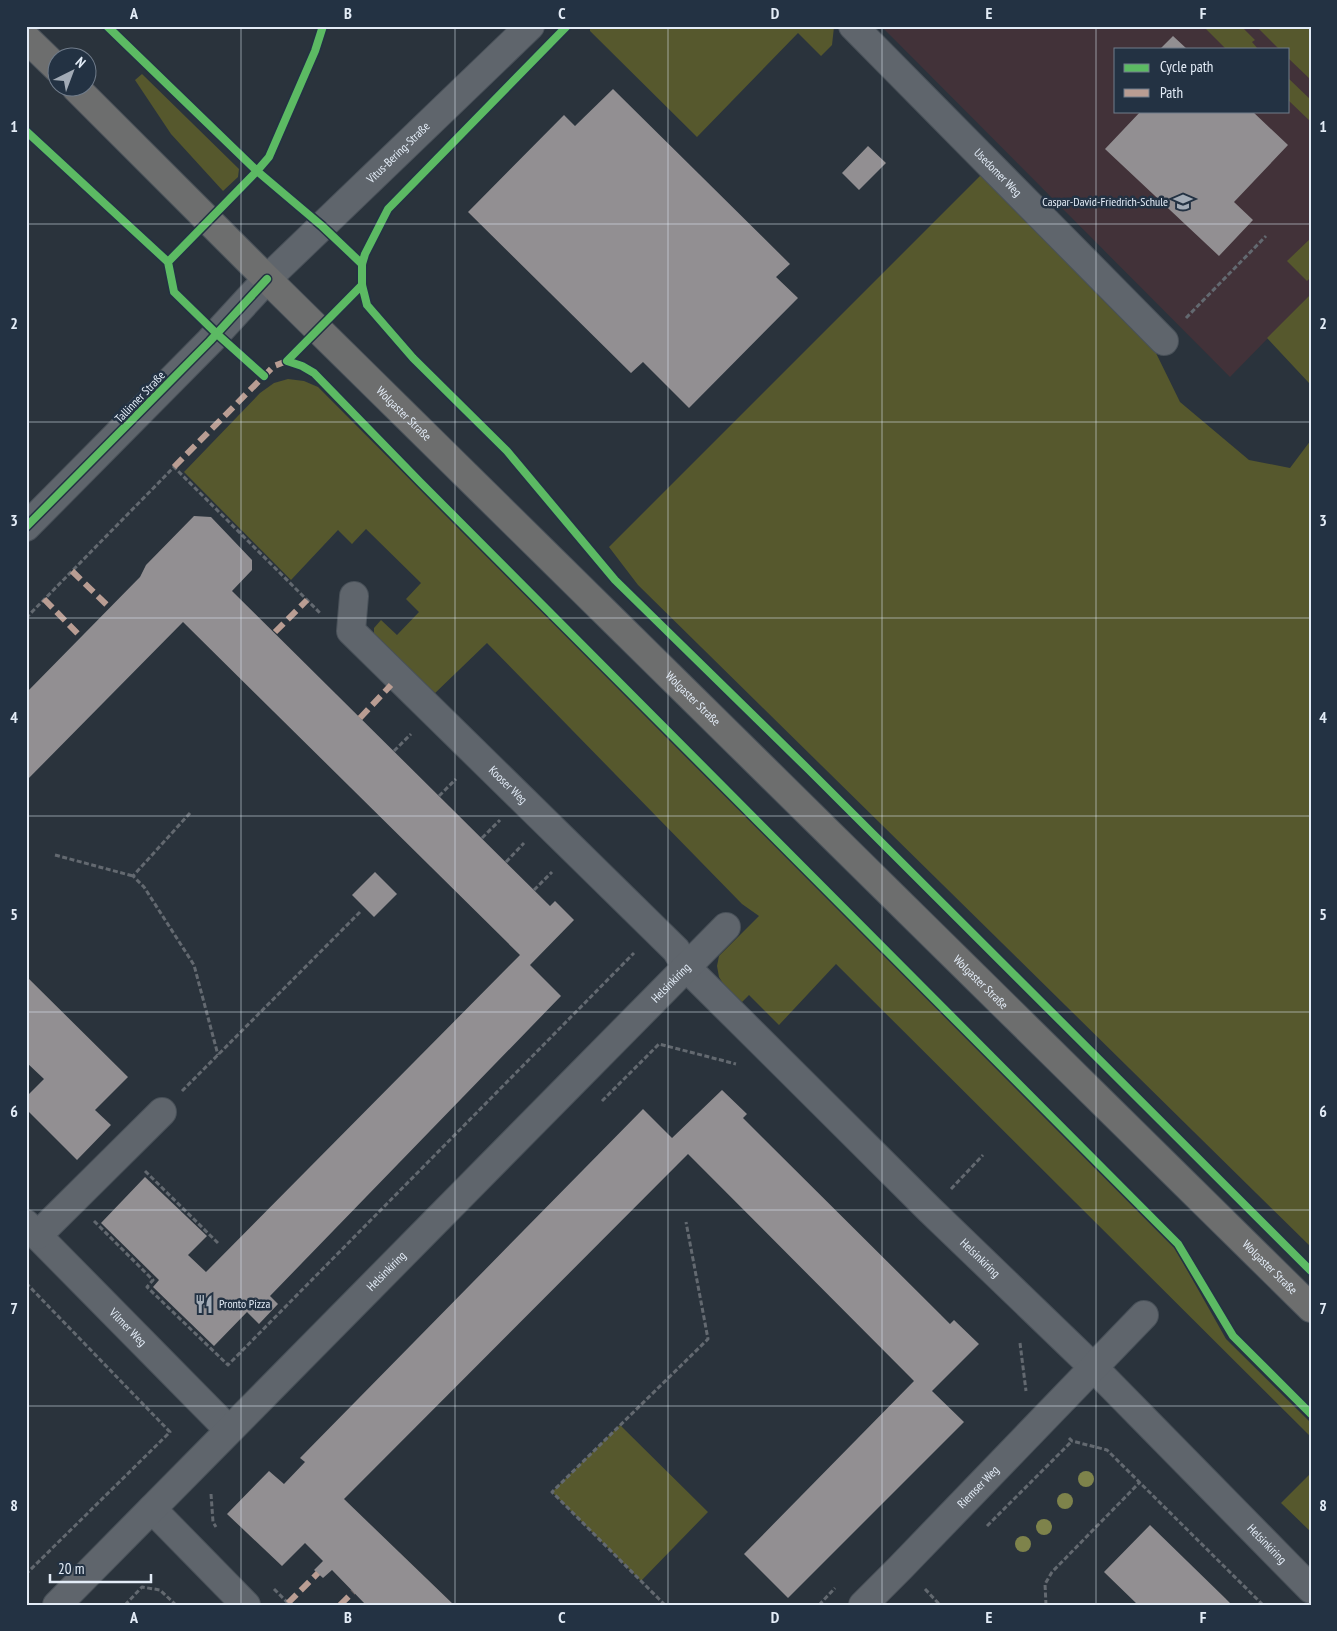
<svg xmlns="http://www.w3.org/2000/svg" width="1337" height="1631" font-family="'PT Sans Narrow',sans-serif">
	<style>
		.education { fill: #423239; fill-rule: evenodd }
		.green { fill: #56582d }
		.building { fill: #928f92 }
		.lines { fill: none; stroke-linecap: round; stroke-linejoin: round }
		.minor-casing { stroke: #495159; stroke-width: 30 }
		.major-casing { stroke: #495159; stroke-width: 30 }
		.path { stroke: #636970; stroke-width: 3; stroke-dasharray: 5 2.5; stroke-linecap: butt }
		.minor { stroke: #5f656c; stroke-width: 28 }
		.major { stroke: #6d6e6e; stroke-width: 28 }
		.quiet { stroke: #b99d93; stroke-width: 6; stroke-dasharray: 12 6; stroke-linecap: butt }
		.cycleway-casing { stroke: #233243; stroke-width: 11 }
		.cycleway { stroke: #5cba63; stroke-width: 8 }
		.tree { fill: #7e834b }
		.grid { fill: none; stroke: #e3ecf7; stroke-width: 1; stroke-opacity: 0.55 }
		.labels { text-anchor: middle; stroke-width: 5; stroke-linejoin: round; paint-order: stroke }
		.street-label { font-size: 12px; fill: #e3ecf7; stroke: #233243 }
		.poi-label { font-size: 12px; fill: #e3ecf7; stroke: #233243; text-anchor: end }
		.neatline { fill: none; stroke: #e3ecf7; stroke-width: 2 }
		.grid-label { font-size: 16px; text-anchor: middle; font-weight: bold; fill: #e3ecf7 }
	</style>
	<rect width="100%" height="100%" fill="#2a333c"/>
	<path class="education" d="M881,26H1311V294L1230,377ZM1116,49H1288V111H1116Z"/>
	<path class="green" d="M590,26H833L834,27L832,45L821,56L798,33L697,137L590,31Z
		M1206,26H1241L1255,40L1252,42L1258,49H1226L1205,28Z
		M1256,26H1311V80L1288,58V49H1279Z
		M142,74L239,169L238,177L223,191L171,134L135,80Z
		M1288,78L1311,100V122L1288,100Z
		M981,175L1154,349L1180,402L1249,460L1290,468L1311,440V1247L638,585L609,547Z
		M1311,238V277L1307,281L1287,261Z
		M1311,294V393L1309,383L1267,338Z
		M288,379L304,381L318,387L1173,1245L1226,1339L1311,1423V1437L836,964L779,1025L749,995L740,1004L727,990L719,977L717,966L719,956L759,916L742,904L487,643L432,696L374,636V628L381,620L397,635L419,612L406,599L421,583L366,529L352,544L338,530L291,580L184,472L260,393L274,383Z
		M620,1425L708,1512L641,1581L552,1492Z
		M1311,1473V1532L1281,1503Z"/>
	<path class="building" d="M1173,36L1187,49H1160Z
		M613,89L790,264L776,277L798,298L689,408L643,362L631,373L468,212L564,115L575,126Z
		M1141,111H1252L1288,145L1234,202L1253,220L1219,256L1105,149Z
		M868,146L886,163L859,190L842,173Z
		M194,516L211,517L252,560V570L232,591L550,906L555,901L574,920L530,965L561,996L270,1296L278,1304L259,1324L247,1312L214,1346L153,1287L159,1280L101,1223L145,1177L207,1236L188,1255L206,1272L520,955L183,622L26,781V693L140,577L146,565Z
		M375,872L397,894L374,917L352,895Z
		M26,976L128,1077L95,1110L111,1125L77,1160L26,1109V1097L44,1079L26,1062Z
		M722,1090L747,1114L743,1118L940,1314L950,1324L954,1320L979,1344L932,1391L964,1422L788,1598L744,1554L914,1381L688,1154L344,1499L454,1605H366L332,1570L323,1578L314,1570L323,1561L305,1543L282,1566L227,1514L269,1471L284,1484L305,1462L300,1458L643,1109L672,1138Z
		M1150,1525L1225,1598L1232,1605H1138L1104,1572Z"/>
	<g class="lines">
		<g class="minor-casing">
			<g id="minor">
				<path id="s1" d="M853,26L1164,341"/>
				<path id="s2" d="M26,527L210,341L267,279L530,26"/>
				<path id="s3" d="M354,596L351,631L676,950L687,968L930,1210L1094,1368L1311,1589"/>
				<path id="s4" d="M26,1224L229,1430"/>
				<path d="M38,1235L162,1112"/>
				<path d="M152,1509L246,1605"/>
				<path id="s5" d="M57,1605L726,927"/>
				<path id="s6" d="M863,1605L900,1568L1144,1315"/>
			</g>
		</g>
		<g class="major-casing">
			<g id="major">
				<path d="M26,38L58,69"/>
				<path id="s7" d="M76,88L267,279L1311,1308"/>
			</g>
		</g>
		<path class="path" d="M107,26L223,138
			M1186,318L1266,236
			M26,618L174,467L321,614
			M394,751L411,734
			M439,796L456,779
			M190,813L133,876L144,887L194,965L218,1055
			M482,838L500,820
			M55,855L133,876
			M506,862L524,843
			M534,890L552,872
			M182,1091L360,912
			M602,1101L659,1044L736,1064
			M145,1171L218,1243
			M951,1189L983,1155
			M94,1221L153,1280L147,1287L228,1365L634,953
			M26,1283L170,1432L26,1574
			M1020,1343L1026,1391
			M1069,1438L1072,1441L1107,1450L1263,1605
			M211,1494L213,1522L216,1527
			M987,1526L1072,1441
			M274,1589L290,1605
			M925,1589L940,1605
			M125,1605L142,1587L160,1590L176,1605
			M665,1605L552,1492L708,1339L686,1222
			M819,1605L835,1588
			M1046,1605L1045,1584L1052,1572L1140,1482"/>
		<use href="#minor" class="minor"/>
		<use href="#major" class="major"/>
		<path class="quiet" d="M174,467L264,376L274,366L287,361L290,358
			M72,571L110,608
			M44,599L81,637
			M275,632L307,600
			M360,718L391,685
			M26,1064L27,1063
			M288,1603L318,1573
			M340,1605L353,1592"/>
		<g class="cycleway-casing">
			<path id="cycleway" d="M107,26L257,171L322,226L362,264
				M567,26L388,209L365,254L362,264V285L367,305L413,358L507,451L615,580L809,770L1311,1271
				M26,131L168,262L174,292L217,334L264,376
				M168,262L257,171L269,157L315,51L323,26
				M362,285L287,361L302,366L314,373L420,482L1178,1244L1233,1336L1311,1414
				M26,527L210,341L267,279"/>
		</g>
		<use href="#cycleway" class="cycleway"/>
	</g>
	<g class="tree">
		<circle cx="1086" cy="1479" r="8"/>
		<circle cx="1065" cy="1501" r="8"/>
		<circle cx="1044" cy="1527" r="8"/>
		<circle cx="1023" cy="1544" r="8"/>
	</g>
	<path class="grid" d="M241,26V1605M455,26V1605M668,26V1605M882,26V1605M1096,26V1605M26,224H1311M26,422H1311M26,618H1311M26,816H1311M26,1012H1311M26,1210H1311M26,1406H1311"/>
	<defs>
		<g id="school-bare" transform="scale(1.5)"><path d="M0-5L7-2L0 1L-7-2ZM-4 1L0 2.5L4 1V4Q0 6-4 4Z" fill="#a2abb6" stroke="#233243" stroke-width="2.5" paint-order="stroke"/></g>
		<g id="restaurant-bare" transform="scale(1.5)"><path d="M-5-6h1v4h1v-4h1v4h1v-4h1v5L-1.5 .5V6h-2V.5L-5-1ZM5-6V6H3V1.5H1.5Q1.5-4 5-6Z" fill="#a2abb6" stroke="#233243" stroke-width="2.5" paint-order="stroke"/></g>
	</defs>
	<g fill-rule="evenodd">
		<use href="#school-bare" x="1183" y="202"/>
		<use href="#restaurant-bare" x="204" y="1304"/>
	</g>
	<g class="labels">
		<g class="street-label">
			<text dy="4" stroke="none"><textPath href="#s2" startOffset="528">Vitus-Bering-Straße</textPath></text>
			<text dy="4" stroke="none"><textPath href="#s1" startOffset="206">Usedomer Weg</textPath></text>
			<text transform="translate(140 397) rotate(-46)" y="4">Tallinner Straße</text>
			<text dy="4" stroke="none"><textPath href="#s7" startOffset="462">Wolgaster Straße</textPath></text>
			<text dy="4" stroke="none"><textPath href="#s7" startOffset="868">Wolgaster Straße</textPath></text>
			<text dy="4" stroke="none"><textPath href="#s3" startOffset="255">Kooser Weg</textPath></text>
			<text dy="4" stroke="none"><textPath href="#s7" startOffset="1272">Wolgaster Straße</textPath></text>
			<text dy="4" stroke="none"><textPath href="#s5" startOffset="874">Helsinkiring</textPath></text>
			<text dy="4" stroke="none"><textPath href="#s3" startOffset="924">Helsinkiring</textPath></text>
			<text dy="4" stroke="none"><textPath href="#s7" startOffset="1678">Wolgaster Straße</textPath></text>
			<text dy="4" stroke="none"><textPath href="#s5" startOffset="469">Helsinkiring</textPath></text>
			<text dy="4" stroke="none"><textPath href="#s4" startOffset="145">Vilmer Weg</textPath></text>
			<text dy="4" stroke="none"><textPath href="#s6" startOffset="165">Riemser Weg</textPath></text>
			<text dy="4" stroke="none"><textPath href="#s3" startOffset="1329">Helsinkiring</textPath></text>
		</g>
		<g class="poi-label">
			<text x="1168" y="206">Caspar-David-Friedrich-Schule</text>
			<text x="219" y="1308" text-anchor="start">Pronto Pizza</text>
		</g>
	</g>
	<rect width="1337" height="1631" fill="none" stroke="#233243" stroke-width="55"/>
	<rect x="1114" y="48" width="175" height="65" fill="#233243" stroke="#707c8b"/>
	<rect x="1124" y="64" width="25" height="8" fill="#5cba63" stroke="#707c8b"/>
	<text x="1160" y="72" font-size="15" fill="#e3ecf7">Cycle path</text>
	<rect x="1124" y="89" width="25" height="8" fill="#b99d93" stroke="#707c8b"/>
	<text x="1160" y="98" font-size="15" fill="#e3ecf7">Path</text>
	<g transform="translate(72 72) rotate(42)"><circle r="24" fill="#233243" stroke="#707c8b"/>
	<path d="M0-4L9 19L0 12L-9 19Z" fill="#a2abb6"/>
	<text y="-8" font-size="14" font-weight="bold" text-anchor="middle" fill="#e3ecf7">N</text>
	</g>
	<path d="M50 1574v8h101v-8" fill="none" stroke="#e3ecf7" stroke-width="2.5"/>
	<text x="58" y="1574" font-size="15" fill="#e3ecf7" stroke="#233243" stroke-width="4" paint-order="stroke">20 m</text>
	<rect x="28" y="28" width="1282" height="1576" class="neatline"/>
	<g class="grid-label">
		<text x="134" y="19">A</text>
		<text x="348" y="19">B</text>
		<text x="562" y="19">C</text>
		<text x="775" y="19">D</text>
		<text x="989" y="19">E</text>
		<text x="1203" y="19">F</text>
		<text x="14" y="132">1</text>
		<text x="1323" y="132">1</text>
		<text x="14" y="329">2</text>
		<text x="1323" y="329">2</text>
		<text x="14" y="526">3</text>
		<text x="1323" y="526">3</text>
		<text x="14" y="723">4</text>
		<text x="1323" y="723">4</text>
		<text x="14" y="920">5</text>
		<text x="1323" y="920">5</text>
		<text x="14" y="1117">6</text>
		<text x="1323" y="1117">6</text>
		<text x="14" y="1314">7</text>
		<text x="1323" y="1314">7</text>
		<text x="14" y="1511">8</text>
		<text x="1323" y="1511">8</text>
		<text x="134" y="1623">A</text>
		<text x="348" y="1623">B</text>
		<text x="562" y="1623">C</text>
		<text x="775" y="1623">D</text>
		<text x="989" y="1623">E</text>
		<text x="1203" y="1623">F</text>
	</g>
</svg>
